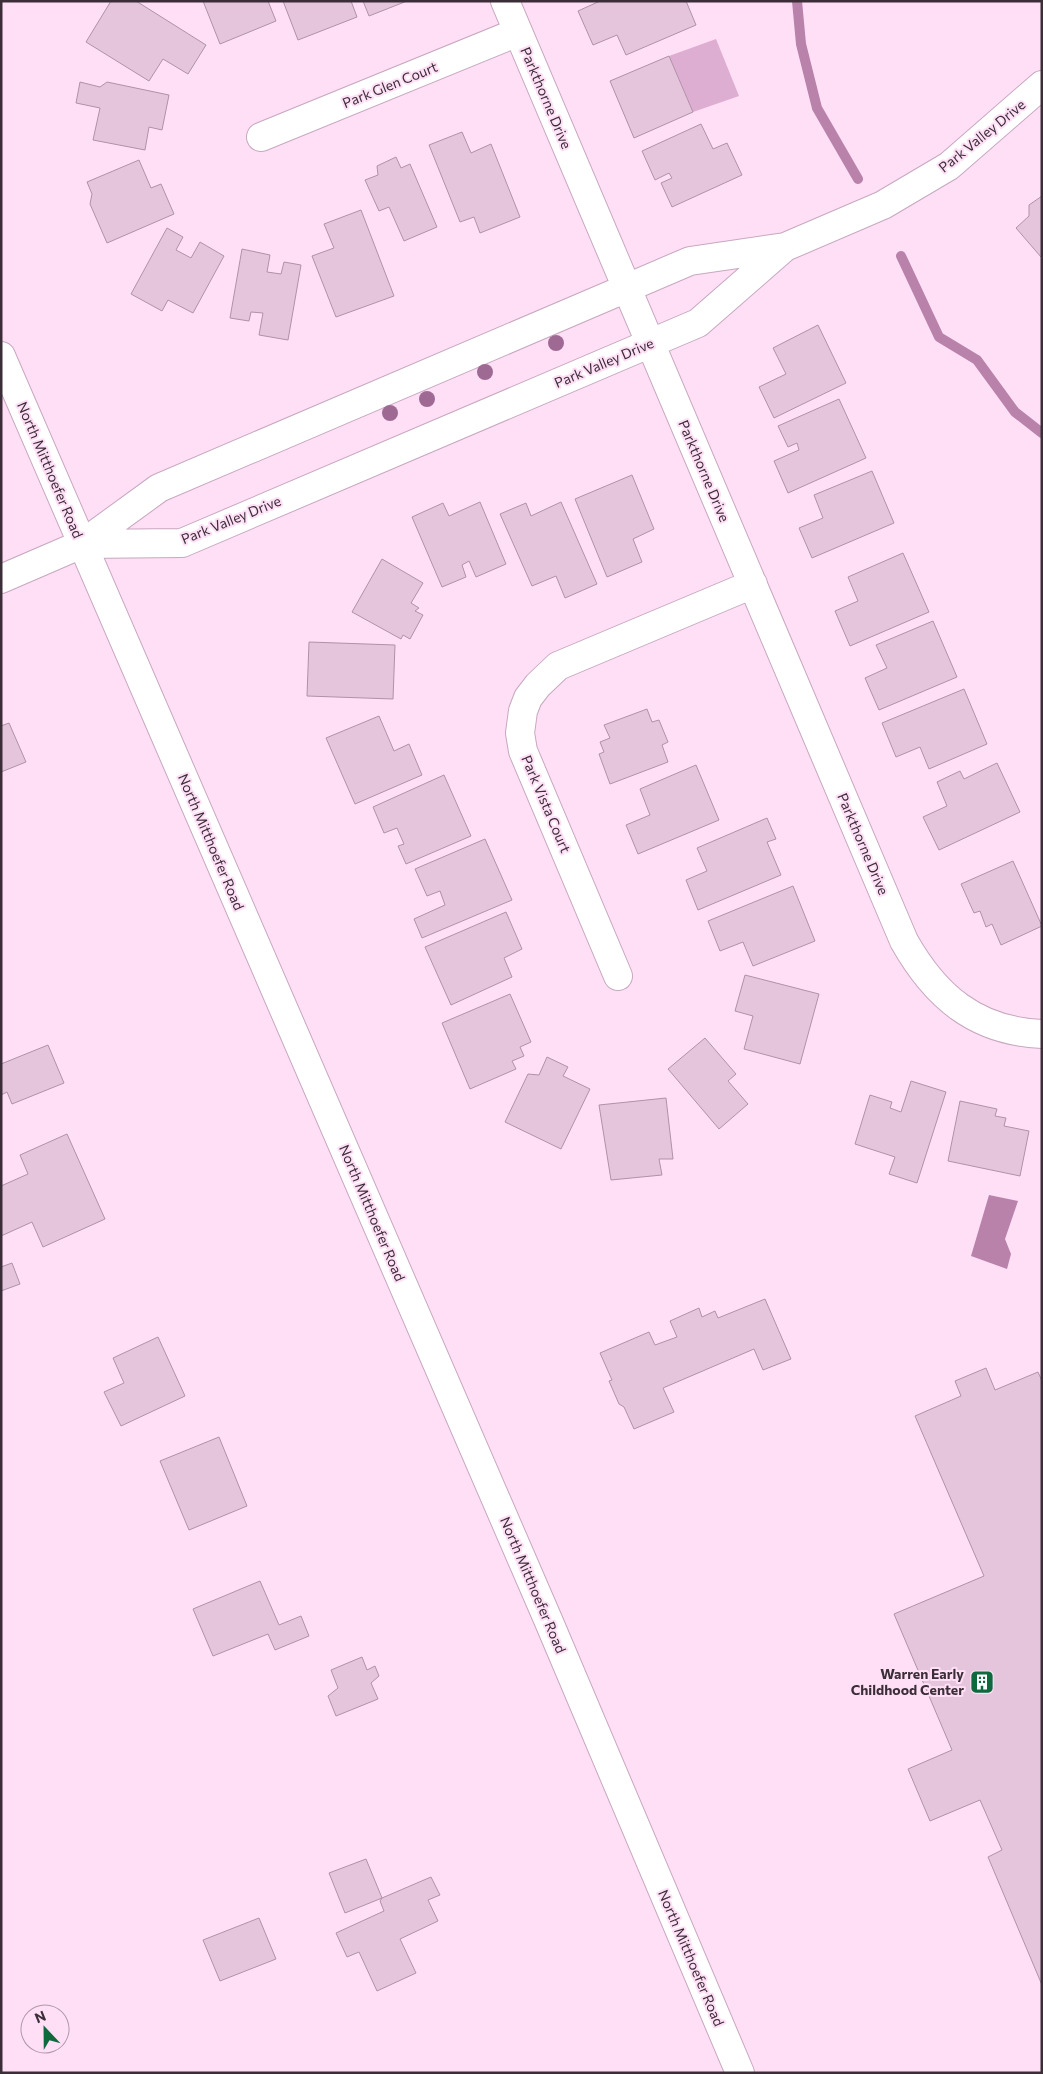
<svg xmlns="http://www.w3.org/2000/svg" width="1043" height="2074" font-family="Commissioner,sans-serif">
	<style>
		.green { fill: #deadd2 }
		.water { fill: #b882ab }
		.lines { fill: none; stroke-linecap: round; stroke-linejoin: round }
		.stream { stroke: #b882ab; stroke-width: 10 }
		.building { fill: #e5c5dc; stroke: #af92a8 }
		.minor-casing { stroke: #c7a8bf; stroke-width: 30 }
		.tertiary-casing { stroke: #c7a8bf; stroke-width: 30 }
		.secondary-casing { stroke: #c7a8bf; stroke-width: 30 }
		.minor { stroke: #fff; stroke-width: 28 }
		.tertiary { stroke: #fff; stroke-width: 28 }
		.secondary { stroke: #fff; stroke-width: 28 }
		.tree { fill: #9e6a94 }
		.labels { text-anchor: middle; stroke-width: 4; stroke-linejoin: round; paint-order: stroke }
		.street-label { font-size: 14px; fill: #3b2e38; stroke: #ffdff6 }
		.poi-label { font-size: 14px; font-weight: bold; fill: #3b2e38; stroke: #ffdff6; text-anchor: end }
	</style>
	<rect width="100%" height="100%" fill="#ffdff6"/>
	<path class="green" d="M716,39L739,96L693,112L669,56Z"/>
	<path class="water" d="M989,1195L1018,1201L1005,1239L1011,1254L1007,1269L971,1256Z"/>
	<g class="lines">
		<path class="stream" d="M797,1L801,44L817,108L858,179
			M901,256L939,337L977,360L1015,412L1042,433"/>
	</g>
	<path class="building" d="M111,1H136L206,45L188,74L163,59L149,81L86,42Z
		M203,1H268L276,21L220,44Z
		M283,1H351L357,17L298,40Z
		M363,1H407L369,16Z
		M600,1H686L696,25L626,55L617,35L593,45L578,11Z
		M669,56L693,112L634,138L610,81Z
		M80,82L100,87L107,82L169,95L162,130L149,127L145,150L93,140L100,108L76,103Z
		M701,124L713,149L727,143L742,175L672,207L661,183L672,178L669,173L655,180L642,151Z
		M462,132L471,153L491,144L520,217L480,233L474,217L460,222L429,145Z
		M396,157L401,168L410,164L437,227L404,241L389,207L379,211L365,180L378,175L377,166Z
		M139,160L151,188L161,184L174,214L107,243L90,204L92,194L87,182Z
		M1042,196V257H1041L1016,228L1029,216V205Z
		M361,210L394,296L336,317L312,256L334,248L324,224Z
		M167,228L183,237L176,250L191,258L200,242L224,256L193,313L168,300L162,311L131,294Z
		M242,249L270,255L267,272L281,274L284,262L301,265L288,340L259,335L263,313L251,312L249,321L230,318Z
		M818,325L846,383L774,418L759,387L786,374L773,348Z
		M839,399L866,458L788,493L774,461L799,450L797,443L788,447L778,426Z
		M872,471L894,523L812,558L799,528L823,518L814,495Z
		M632,475L654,529L633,539L642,562L607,577L575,499Z
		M480,502L506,564L476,577L469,561L462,565L466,577L442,587L412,517L443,503L449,516Z
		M561,502L597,584L565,598L556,576L532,586L500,514L526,503L531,516Z
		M903,553L929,612L850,646L835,611L858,601L848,577Z
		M382,559L423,583L411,603L419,608L415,611L423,615L410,639L403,635L401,639L352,612Z
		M933,621L957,677L879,710L865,678L887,668L876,645Z
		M309,642L395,645L393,699L307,696Z
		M964,689L987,744L929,769L920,747L896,757L882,723Z
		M647,709L652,722L659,720L668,742L662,745L668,762L610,784L599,754L604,752L600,742L610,738L604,725Z
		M379,716L394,751L409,744L422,775L355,804L326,738Z
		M9,723L26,762L1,772V726Z
		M997,763L1020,812L939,850L923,817L947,806L937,782L960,771L964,779Z
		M696,765L719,820L638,854L626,825L650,815L640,789Z
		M444,775L471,836L406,864L398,846L404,844L397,828L384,833L373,807Z
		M767,818L776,839L767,842L781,875L698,910L686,880L707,871L697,848Z
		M485,839L512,900L422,938L414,919L445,905L440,891L427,896L415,869Z
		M1013,861L1042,926L1001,945L992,924L986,927L980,911L974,913L961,884Z
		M793,886L815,941L753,966L743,942L720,951L708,921Z
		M506,912L522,949L504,958L512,977L451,1005L425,947Z
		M745,975L819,994L800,1064L744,1049L753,1016L735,1011Z
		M510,994L531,1042L520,1047L524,1056L512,1061L516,1069L470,1089L442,1023Z
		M705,1038L736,1074L728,1081L748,1104L719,1129L668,1069Z
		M48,1045L64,1083L12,1104L7,1092L1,1095V1064Z
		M547,1057L568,1067L563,1076L590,1089L561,1149L505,1122L528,1074L539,1075Z
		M911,1081L946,1092L917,1183L889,1174L895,1157L855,1144L870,1095L892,1102L890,1108L901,1112Z
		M666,1098L673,1159H659L662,1175L611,1180L599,1105Z
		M960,1101L997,1109L995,1116L1006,1118L1004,1126L1029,1131L1020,1176L948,1161Z
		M67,1134L105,1219L43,1247L32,1222L1,1236V1186L28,1174L20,1155Z
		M12,1263L20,1284L1,1291V1267Z
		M765,1299L791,1359L763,1370L754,1349L663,1388L674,1412L634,1429L624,1407L619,1404L609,1381L612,1380L600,1353L649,1332L655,1345L677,1337L670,1321L699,1308L702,1317L715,1311L718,1318Z
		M158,1337L185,1396L121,1426L104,1392L124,1383L113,1358Z
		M986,1368L995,1390L1038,1372L1042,1381V1985L988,1857L1002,1850L980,1800L930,1821L908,1769L952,1750L894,1614L984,1576L915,1416L961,1396L955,1381Z
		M219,1437L247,1506L189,1530L160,1461Z
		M260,1581L279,1625L301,1616L309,1636L275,1650L268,1634L213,1656L193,1609Z
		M362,1657L367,1670L375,1666L379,1676L371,1683L378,1699L336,1716L328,1696L338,1688L331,1670Z
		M366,1859L382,1898L345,1913L329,1873Z
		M431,1877L440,1895L428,1900L438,1921L400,1939L416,1973L377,1991L359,1952L347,1957L336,1933L384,1911L380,1901L382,1898Z
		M259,1918L276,1959L220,1981L203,1940Z"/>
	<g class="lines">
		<g class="minor-casing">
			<path id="minor" d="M505,1L904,941C935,996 975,1031 1042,1034
				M261,137L518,32
				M82,544L159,488L627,288L690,261L785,247L883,205L949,166L1042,85
				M82,544L182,543L698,323L785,247
				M618,976L523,751L520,733L523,711L528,698L538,685L558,666L753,584"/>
		</g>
		<g class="tertiary-casing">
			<path id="tertiary" d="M1,579L82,544"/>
		</g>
		<g class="secondary-casing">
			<path id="secondary" d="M1,356L549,1622L740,2073"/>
		</g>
		<use href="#minor" class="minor"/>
		<use href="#tertiary" class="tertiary"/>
		<use href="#secondary" class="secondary"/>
	</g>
	<g class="tree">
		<circle cx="556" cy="343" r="8"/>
		<circle cx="485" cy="372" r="8"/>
		<circle cx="427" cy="399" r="8"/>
		<circle cx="390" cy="413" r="8"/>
	</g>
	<defs>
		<g id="building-square" transform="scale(1.25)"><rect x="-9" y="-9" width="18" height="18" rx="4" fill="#0e693d" stroke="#ffdff6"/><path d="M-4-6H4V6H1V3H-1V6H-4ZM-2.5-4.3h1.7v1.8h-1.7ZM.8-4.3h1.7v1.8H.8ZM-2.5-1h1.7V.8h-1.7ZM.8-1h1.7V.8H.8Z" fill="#fff"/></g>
	</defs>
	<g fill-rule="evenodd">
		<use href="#building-square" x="982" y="1682"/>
	</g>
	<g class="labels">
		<g class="street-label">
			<text transform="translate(390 85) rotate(-22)" y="5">Park Glen Court</text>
			<text transform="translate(546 98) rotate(67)" y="5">Parkthorne Drive</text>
			<text transform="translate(982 136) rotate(-39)" y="5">Park Valley Drive</text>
			<text transform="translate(604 363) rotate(-23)" y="5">Park Valley Drive</text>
			<text transform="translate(50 470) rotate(67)" y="5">North Mitthoefer Road</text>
			<text transform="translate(704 471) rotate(67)" y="5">Parkthorne Drive</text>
			<text transform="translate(231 520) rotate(-22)" y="5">Park Valley Drive</text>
			<text transform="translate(546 804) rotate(67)" y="5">Park Vista Court</text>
			<text transform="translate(211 842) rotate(67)" y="5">North Mitthoefer Road</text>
			<text transform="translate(863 844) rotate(67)" y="5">Parkthorne Drive</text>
			<text transform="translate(372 1213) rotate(67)" y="5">North Mitthoefer Road</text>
			<text transform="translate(533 1585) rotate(67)" y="5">North Mitthoefer Road</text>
			<text transform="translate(691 1958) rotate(67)" y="5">North Mitthoefer Road</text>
		</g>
		<g class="poi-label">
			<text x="964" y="1679">Warren Early<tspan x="964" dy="16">Childhood Center</tspan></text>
		</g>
	</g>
	<rect width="1043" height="2074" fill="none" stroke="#3b2e38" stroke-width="5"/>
	<g transform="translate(45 2029) rotate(338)"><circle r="24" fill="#ffdff6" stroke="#b198aa"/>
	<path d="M0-4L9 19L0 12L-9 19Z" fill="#0e693d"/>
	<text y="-8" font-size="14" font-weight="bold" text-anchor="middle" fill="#3b2e38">N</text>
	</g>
</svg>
